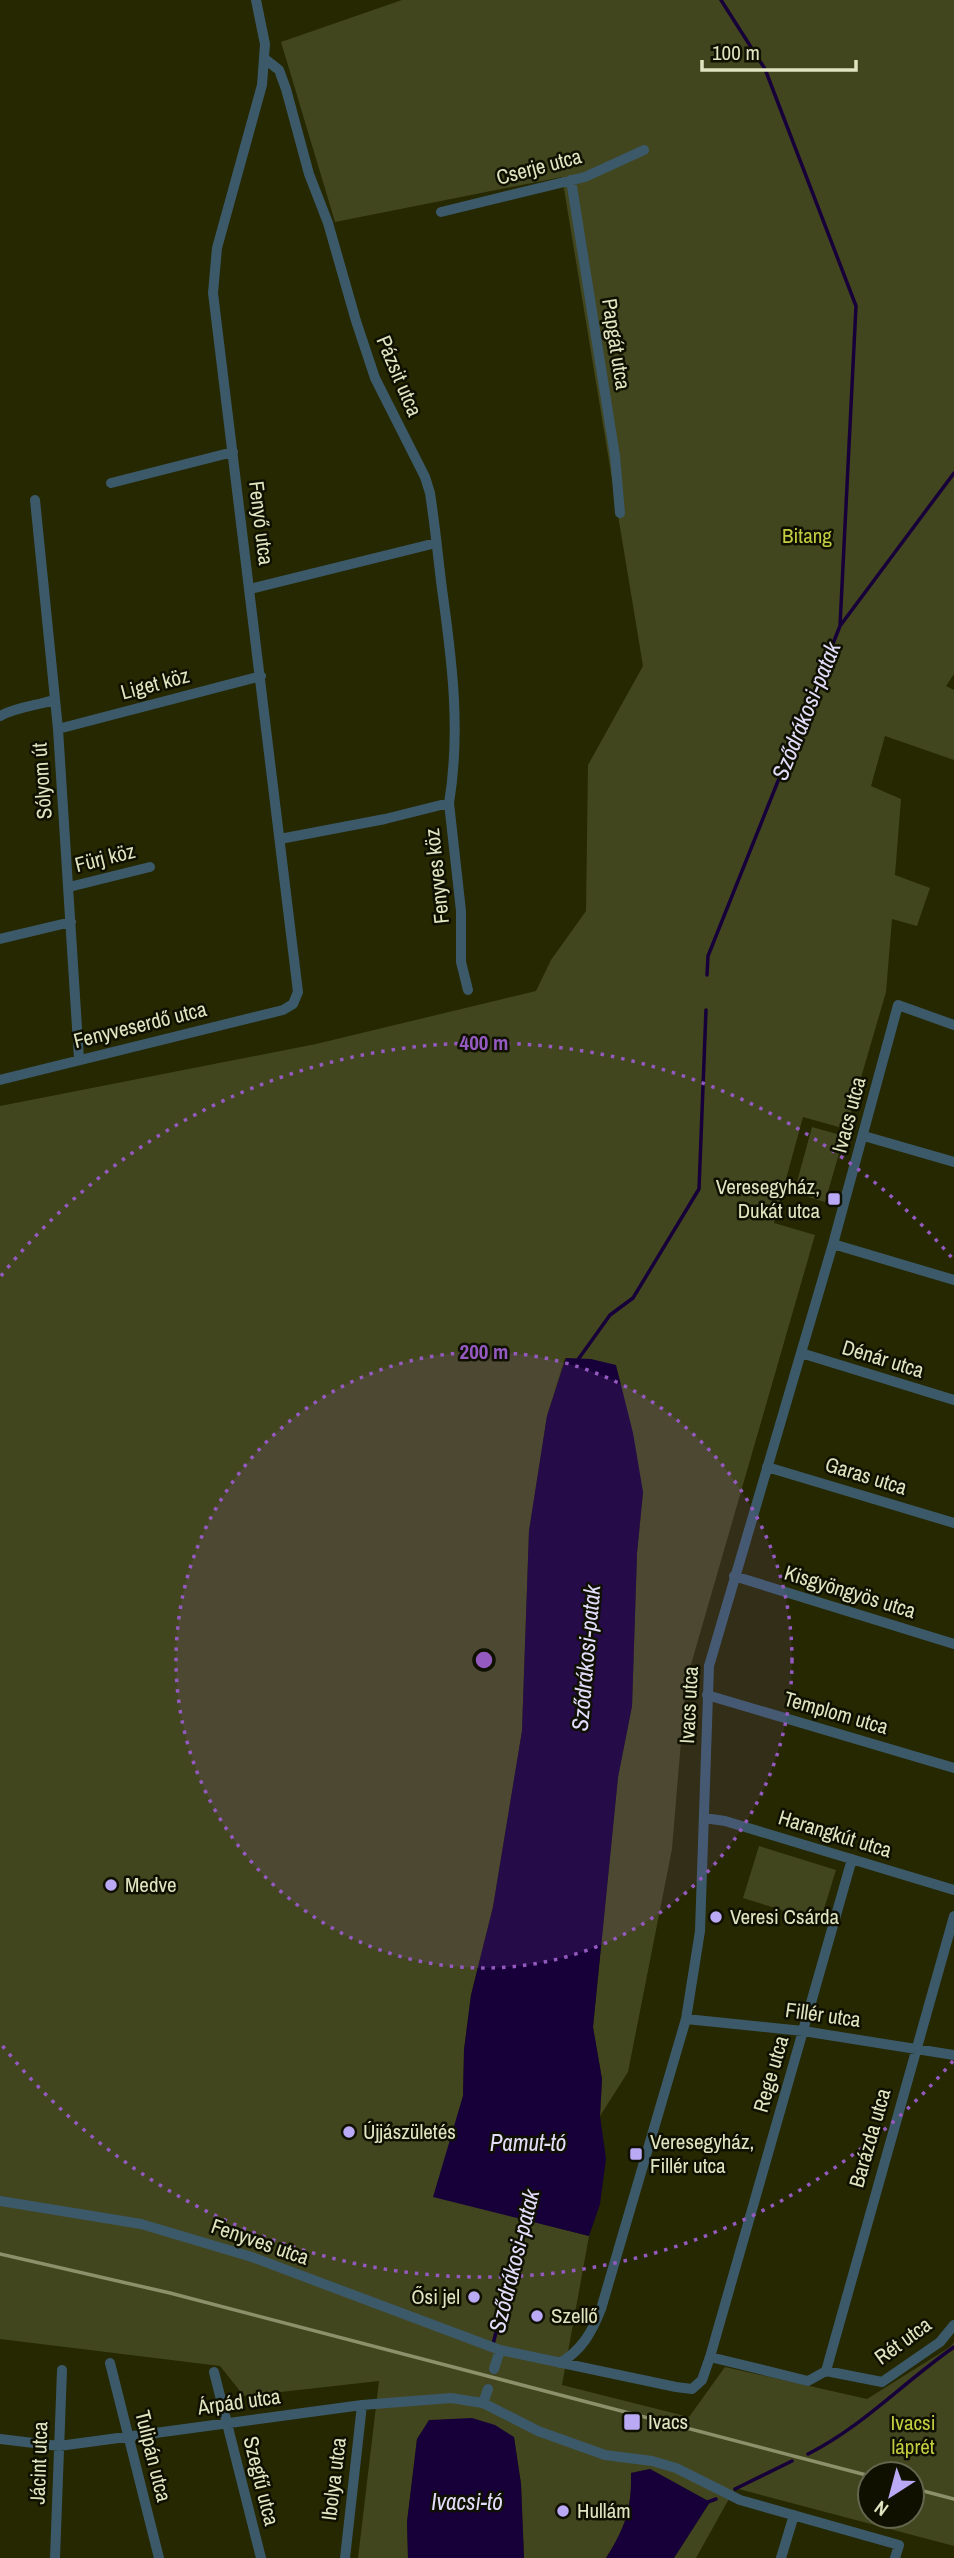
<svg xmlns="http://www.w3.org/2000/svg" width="954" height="2558" font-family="'Archivo Narrow',sans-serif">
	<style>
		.green { fill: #42461f; fill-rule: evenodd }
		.water { fill: #170039 }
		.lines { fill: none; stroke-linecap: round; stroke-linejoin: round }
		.stream { stroke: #170039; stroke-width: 3.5 }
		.minor-tunnel { stroke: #41441e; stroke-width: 10; stroke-dasharray: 10 5; stroke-linecap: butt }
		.minor { stroke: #3c5969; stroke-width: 10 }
		.rail { stroke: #8c906b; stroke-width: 3.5 }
		.ring { fill: none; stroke: #945ac0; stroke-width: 3.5; stroke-dasharray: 3.5 7 }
		.poi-dot { fill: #baaaf6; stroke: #0f1000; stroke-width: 2.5 }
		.labels { text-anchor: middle; stroke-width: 5; stroke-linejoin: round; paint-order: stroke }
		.street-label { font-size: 21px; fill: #e0e5c1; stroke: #0f1000 }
		.park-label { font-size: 21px; fill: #c3cd41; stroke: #0f1000 }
		.poi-label { font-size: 21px; fill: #e0e5c1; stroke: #0f1000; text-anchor: start }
		.water-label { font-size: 23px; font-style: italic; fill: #e2ddfa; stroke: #0f1000 }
		.centre { fill: #945ac0; stroke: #0f1000; stroke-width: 3.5 }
		.ring-label { font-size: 21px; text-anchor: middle; font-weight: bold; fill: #945ac0; stroke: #0f1000; stroke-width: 5; stroke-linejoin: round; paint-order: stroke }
	</style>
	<rect width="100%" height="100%" fill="#252801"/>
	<path class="green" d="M402,0H954V674L946,686L954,690V760L885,736L871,786L901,799L895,875L930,888L917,926L892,919L886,992L846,1129L803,1117L774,1223L815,1235L686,1682L672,1849L628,2072L600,2116L602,2079L593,2027L618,1777L632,1706L637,1553L643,1492L565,1358L547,1416L529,1531L522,1731L493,1907L471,1995L464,2050L463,2096L434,2196L589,2236L562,2385L689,2417L725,2367L867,2399L950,2347L954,2342V2546L735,2488L696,2558H674L710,2502L650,2469L631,2473C632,2509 625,2528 606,2558H524L521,2484L514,2438C480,2415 468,2418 429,2421L417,2439L407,2522L408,2558H358L379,2381L244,2396L220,2366L0,2339V1106L316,1044L536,991L551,960L586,911L588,765L643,666L562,177L335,222L281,42ZM870,2474H912V2516H870Z
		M812,1127L844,1136L825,1202L794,1193Z
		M759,1846L836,1870L820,1922L743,1898Z"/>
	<path class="water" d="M566,1358L591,1359L616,1365L633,1433L643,1492L637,1553L632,1706L618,1777L593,2027L602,2079L600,2116L606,2159L600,2204L589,2236L433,2197L463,2096L464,2050L471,1995L493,1907L522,1731L529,1531L547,1416Z
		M472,2418L495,2425L514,2437L521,2484L524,2558H408L407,2522L417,2439L429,2420Z
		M650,2469L710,2502L674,2558H606C625,2528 632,2509 631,2473Z"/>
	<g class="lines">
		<path class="stream" d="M721,0L765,69L856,306L840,626
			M707,975L708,956L840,626L954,473
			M577,1361L610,1315L633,1298L699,1189L706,1010
			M493,2344L526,2217
			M808,2454C862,2427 905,2381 954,2347
			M735,2489L792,2461
			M705,2503L716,2499"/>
		<path class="minor-tunnel" d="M488,2389L494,2369"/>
		<path class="minor" d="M265,59L279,70L286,89L309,174L328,223L356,321L375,378L425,477L430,493C435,525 438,557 442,589C452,660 461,731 449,803
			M571,180L615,456L620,513
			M441,212L585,177L644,150
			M111,483L233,452
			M35,500L58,729L79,1059
			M250,589L436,543
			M0,716C17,707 35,706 54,700
			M58,729L261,676
			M280,839L385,819L449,803L461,911V962L468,990
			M69,887L150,867
			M0,939L71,922
			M0,1080L283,1010L293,1004L298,992L213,293L217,248L262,85L265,44L256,0
			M864,1136L954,1162
			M833,1244L954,1280
			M801,1353L954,1400
			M767,1467L954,1523
			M734,1576L954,1644
			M707,1695L954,1768
			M704,1818L725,1821L954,1890
			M686,2019L803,2031L954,2055
			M0,2201L141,2224L252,2257L500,2350L676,2387L692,2389L702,2380L710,2357L852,1859
			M710,2357L808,2381L826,2371L882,2382L940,2342L954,2325
			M110,2363L159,2558
			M560,2363C582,2350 592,2332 601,2309L686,2019L700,1931L709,1666L833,1244L898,1005L954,1025
			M494,2369L500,2350
			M826,2371L954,1916
			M214,2372L261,2558
			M483,2403L488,2389
			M0,2439L59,2446L362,2405L451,2398L483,2403L538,2431L605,2455L652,2461L676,2468L740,2500L899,2545L895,2558
			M55,2558L62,2370
			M345,2558L362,2405
			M781,2558L794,2515"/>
		<path class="rail" d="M0,2254L170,2293L870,2476
			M912,2488L954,2499"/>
	</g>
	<circle cx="484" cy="1660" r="308" fill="#945ac0" fill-opacity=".12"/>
	<g class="ring">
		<circle cx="484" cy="1660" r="308"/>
		<path d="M953 2061A617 617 0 0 1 1 2044M1 1276A617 617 0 0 1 953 1259"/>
	</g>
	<g class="poi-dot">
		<rect x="827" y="1192" width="14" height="14" rx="3.5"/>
		<circle cx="111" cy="1885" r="7"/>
		<circle cx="716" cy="1917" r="7"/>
		<circle cx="349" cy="2132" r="7"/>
		<rect x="629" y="2147" width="14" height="14" rx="3.5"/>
		<circle cx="474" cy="2297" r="7"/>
		<circle cx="537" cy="2316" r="7"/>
		<rect x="623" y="2413" width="18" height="18" rx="3.5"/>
		<circle cx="563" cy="2511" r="7"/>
	</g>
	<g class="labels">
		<g class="street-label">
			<text transform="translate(539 167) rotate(-15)" y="7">Cserje utca</text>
			<text transform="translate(616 344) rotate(81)" y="7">Papgát utca</text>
			<text transform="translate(399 376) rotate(67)" y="7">Pázsit utca</text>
			<text transform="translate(261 523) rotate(83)" y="7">Fenyő utca</text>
			<text transform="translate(155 684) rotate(-15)" y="7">Liget köz</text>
			<text transform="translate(42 781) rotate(-94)" y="7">Sólyom út</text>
			<text transform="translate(105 858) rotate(-14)" y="7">Fürj köz</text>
			<text transform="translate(437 876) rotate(-96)" y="7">Fenyves köz</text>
			<text transform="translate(140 1025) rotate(-14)" y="7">Fenyveserdő utca</text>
			<text transform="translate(849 1115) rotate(-75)" y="7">Ivacs utca</text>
			<text transform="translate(883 1359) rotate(17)" y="7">Dénár utca</text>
			<text transform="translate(866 1476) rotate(17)" y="7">Garas utca</text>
			<text transform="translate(850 1592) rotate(17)" y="7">Kisgyöngyös utca</text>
			<text transform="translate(689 1705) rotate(-87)" y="7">Ivacs utca</text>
			<text transform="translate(836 1713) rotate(16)" y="7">Templom utca</text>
			<text transform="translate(835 1834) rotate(17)" y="7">Harangkút utca</text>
			<text transform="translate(823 2015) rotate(8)" y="7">Fillér utca</text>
			<text transform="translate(771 2074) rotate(-74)" y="7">Rege utca</text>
			<text transform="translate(870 2138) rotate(-74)" y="7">Barázda utca</text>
			<text transform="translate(260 2242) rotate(19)" y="7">Fenyves utca</text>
			<text transform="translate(903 2341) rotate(-36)" y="7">Rét utca</text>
			<text transform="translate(239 2402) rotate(-8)" y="7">Árpád utca</text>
			<text transform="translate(153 2456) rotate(76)" y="7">Tulipán utca</text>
			<text transform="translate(39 2463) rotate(-88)" y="7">Jácint utca</text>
			<text transform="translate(334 2479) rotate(-83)" y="7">Ibolya utca</text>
			<text transform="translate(261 2481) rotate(76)" y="7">Szegfű utca</text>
		</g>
		<g class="park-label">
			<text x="807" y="543">Bitang</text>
			<text x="913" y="2430">Ivacsi<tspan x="913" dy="24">láprét</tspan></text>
		</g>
		<g class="poi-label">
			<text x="820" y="1194" text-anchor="end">Veresegyház,<tspan x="820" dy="24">Dukát utca</tspan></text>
			<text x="125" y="1892">Medve</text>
			<text x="730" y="1924">Veresi Csárda</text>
			<text x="363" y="2139">Újjászületés</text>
			<text x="650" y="2149">Veresegyház,<tspan x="650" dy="24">Fillér utca</tspan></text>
			<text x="460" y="2304" text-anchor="end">Ősi jel</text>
			<text x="551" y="2323">Szellő</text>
			<text x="648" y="2429">Ivacs</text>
			<text x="577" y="2518">Hullám</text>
		</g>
		<g class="water-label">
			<text transform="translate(806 711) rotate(-68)" y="8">Sződrákosi-patak</text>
			<text transform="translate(586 1658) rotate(-85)" y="8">Sződrákosi-patak</text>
			<text x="528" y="2151">Pamut-tó</text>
			<text transform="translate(514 2261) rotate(-76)" y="8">Sződrákosi-patak</text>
			<text x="467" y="2510">Ivacsi-tó</text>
		</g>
	</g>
	<circle cx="484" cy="1660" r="10" class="centre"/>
	<g class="ring-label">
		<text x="484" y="1050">400 m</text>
		<text x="484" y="1359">200 m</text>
	</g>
	<g transform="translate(891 2495) rotate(216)"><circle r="33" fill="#0f1000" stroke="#63654d" stroke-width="2"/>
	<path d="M0-5L12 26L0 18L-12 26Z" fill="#baaaf6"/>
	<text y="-10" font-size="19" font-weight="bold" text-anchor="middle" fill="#e0e5c1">N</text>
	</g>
	<path d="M702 60v10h154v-10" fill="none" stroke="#e0e5c1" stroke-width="3.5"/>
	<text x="712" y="60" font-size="21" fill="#e0e5c1" stroke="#0f1000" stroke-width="5" paint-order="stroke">100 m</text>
</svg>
